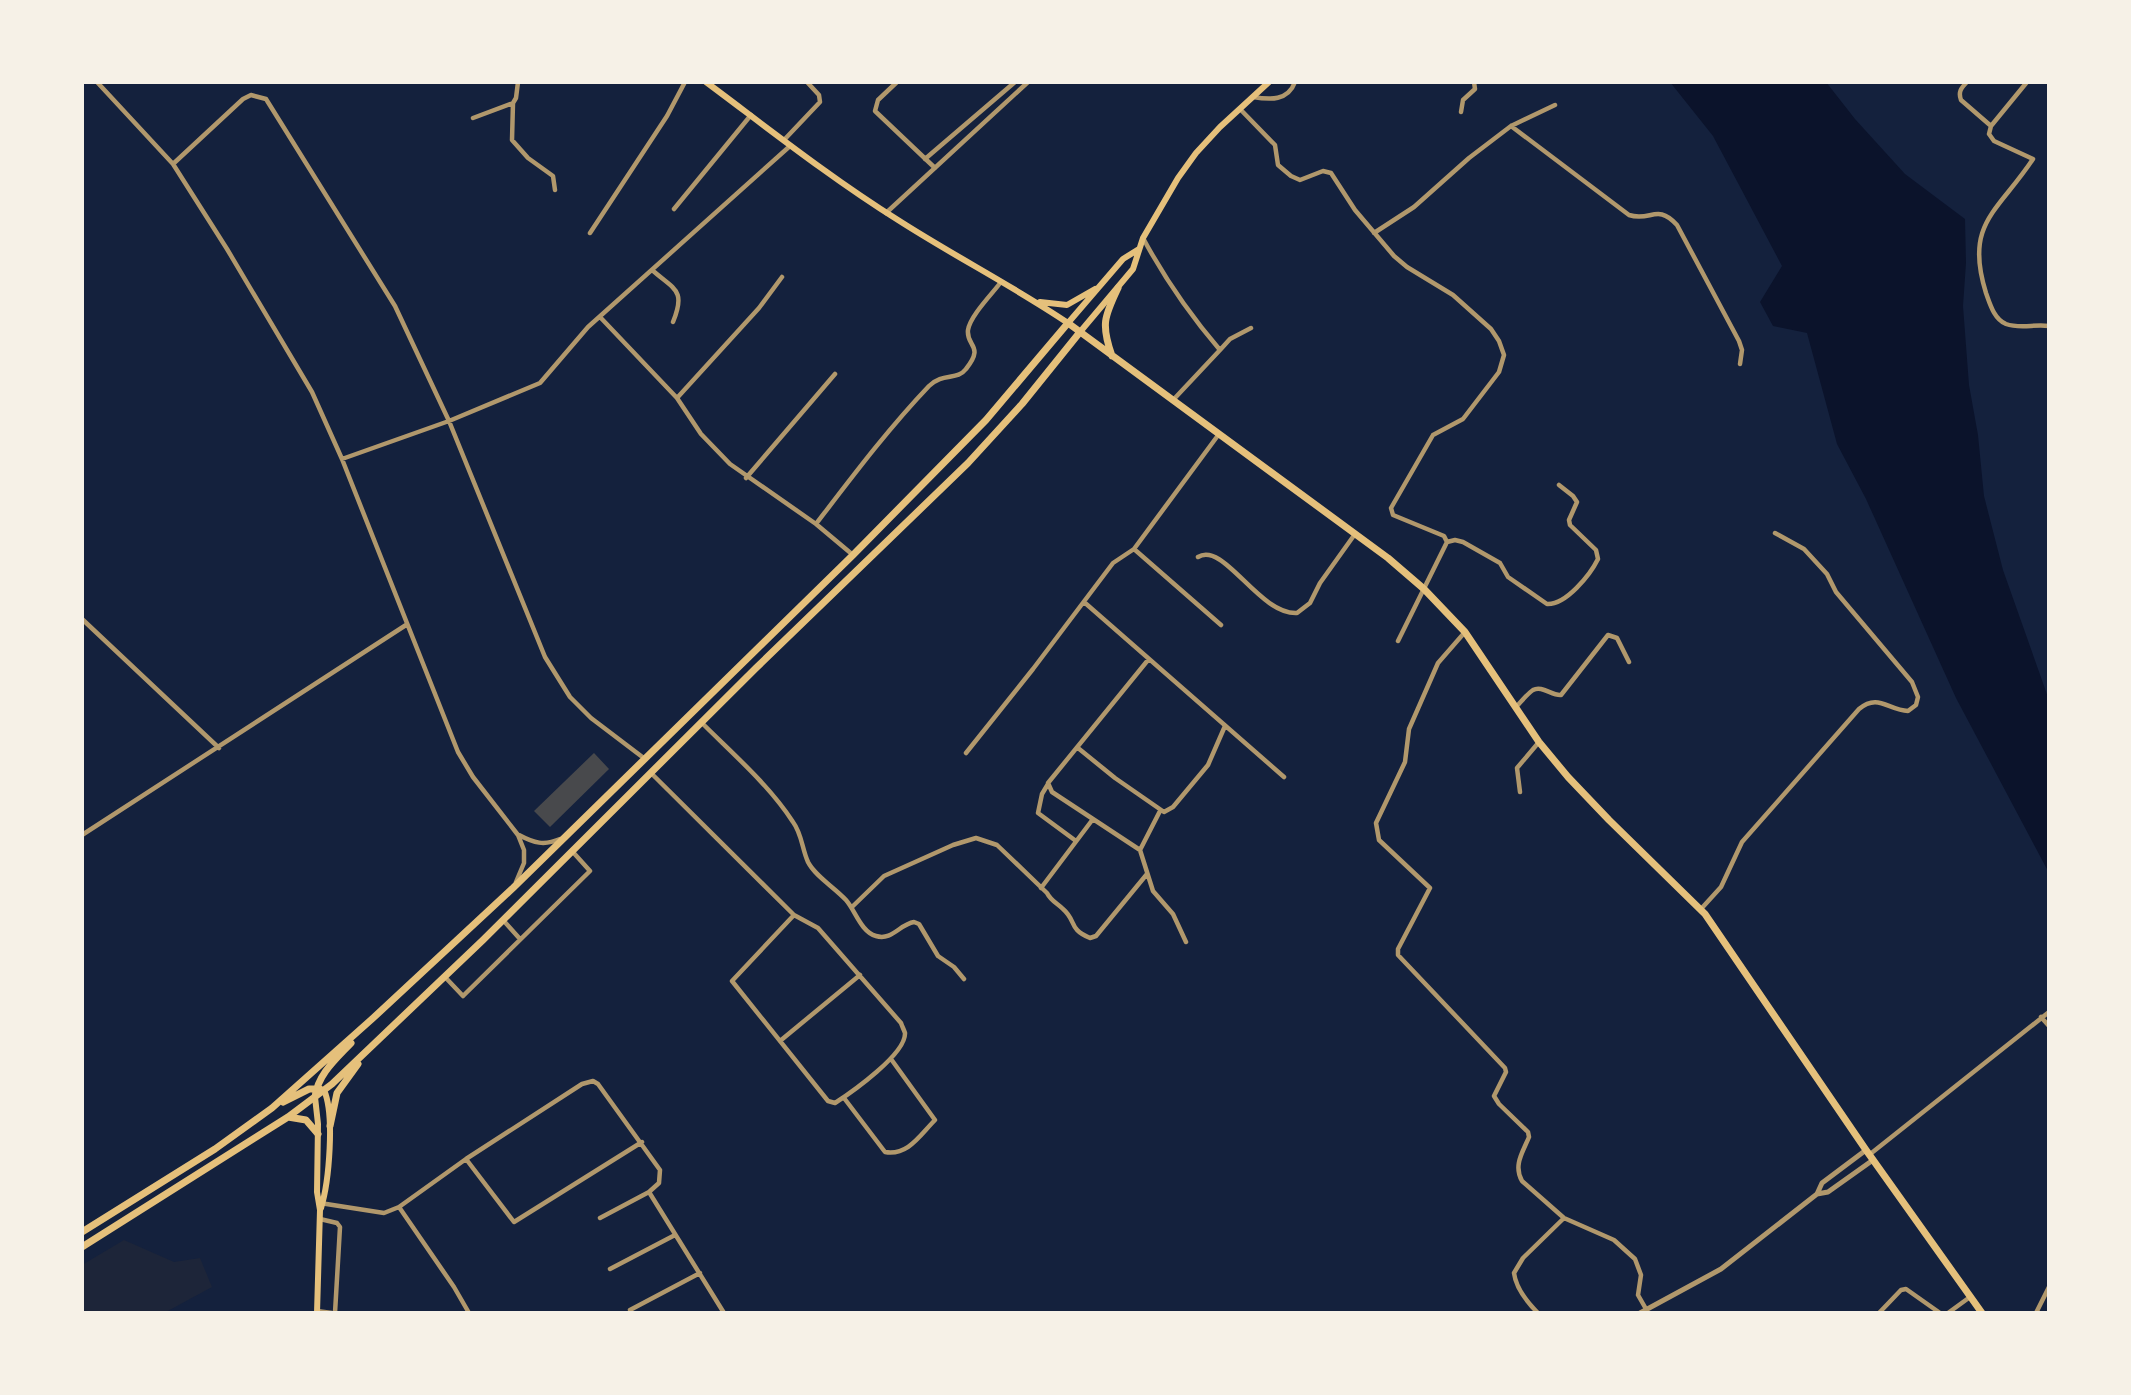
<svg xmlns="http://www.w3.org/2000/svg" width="2131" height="1395" font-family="'Noto Sans',sans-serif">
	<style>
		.green { fill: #1d2539 }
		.water { fill: #0b132b }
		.building { fill: #48494c }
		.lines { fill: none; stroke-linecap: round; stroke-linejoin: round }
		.minor { stroke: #b1986c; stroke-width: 4.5 }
		.tertiary { stroke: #b1986c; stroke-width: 5 }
		.secondary { stroke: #e5c07b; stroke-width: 6 }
		.primary { stroke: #e5c07b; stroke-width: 7 }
	</style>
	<rect width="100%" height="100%" fill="#14213d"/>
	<path class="green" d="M124,1240L174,1262L200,1258L212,1287L164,1313H82V1265Z"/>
	<path class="water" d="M1670,82H1826L1855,119L1905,174L1965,219L1966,263L1963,306L1969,385L1978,435L1984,496L2003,570L2049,700V873L1956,698L1866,499L1837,444L1807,333L1773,326L1760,302L1782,266L1713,136Z"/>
	<path class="building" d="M594,753L609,769L550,827L534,811Z"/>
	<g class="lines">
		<path class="minor" d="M97,82L173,164L227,249L312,392L342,459L458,752L473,777L518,835L524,850V863L516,882
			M897,82L878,100L875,111L935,168
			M1967,82C1961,88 1958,92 1961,100L1991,126
			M2027,82L1991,126L1989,134L1994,141L2033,159C1998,212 1964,223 1986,293C1990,304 1994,319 2006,324C2020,329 2034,324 2049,326
			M1253,97C1270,100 1288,101 1295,82
			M513,103L512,140L528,158L553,176L555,190
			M1240,109L1275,145L1278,165L1291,176L1300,180L1323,171L1331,173L1355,210L1394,256L1407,267L1453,295L1491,329L1499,341L1504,355L1499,372L1463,419L1433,435L1391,508L1393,515L1444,536L1447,542L1398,641
			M1461,112L1463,100L1475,89L1474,82
			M473,118L513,103L516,98L518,82
			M1511,126L1629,215C1651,222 1657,203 1677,225L1739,341L1742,350L1740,364
			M784,140L820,102L819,95L807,82
			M925,159L1015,82
			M173,164L243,99L251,95L266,99L395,306L449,421L545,657L570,697L591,718L645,759
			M674,209L751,115
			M886,213L1028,82
			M590,233L667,116L685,82
			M1374,233L1414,207L1469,158L1511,126L1555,105
			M1143,238C1165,279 1190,315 1220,350L1174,399
			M652,270C675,290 686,290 673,322
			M600,317L677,398L701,434L730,464L816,524L853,555
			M1220,350L1230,339L1251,328
			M677,398L759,308L782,277
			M342,459L449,421L540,383L588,327L790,146
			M746,478L835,374
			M816,524C852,477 888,429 929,386C943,372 957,381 966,369C985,345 966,347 968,330C970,316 992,294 1001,282
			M1447,542L1455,540L1463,542L1500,563L1508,577L1547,604C1566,605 1590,575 1598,559L1596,550L1570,525L1569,520L1577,502L1573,496L1559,485
			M1134,549L1221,625
			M1198,557C1224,541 1259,615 1297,613L1310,603L1320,583L1355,534
			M1084,602L1284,777
			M82,619L219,748
			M1465,632L1438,663L1409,729L1405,762L1376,823L1379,840L1430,888L1398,949V955L1505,1068L1506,1072L1494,1096L1499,1104L1528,1132L1529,1137C1523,1152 1513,1165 1522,1181L1564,1218L1614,1240L1635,1259L1641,1275L1638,1295L1646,1309
			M1516,707C1521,702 1527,694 1533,690C1542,685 1552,696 1561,695L1608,635L1617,638L1629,662
			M702,723C733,754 769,785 793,822C802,834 802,849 808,862C815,876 834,887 846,900C855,910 861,932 876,936C892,941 900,924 914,922L919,924L938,956L954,967L964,979
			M1078,748L1115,778L1164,812L1173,807L1208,765L1225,726
			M966,753L1033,669L1113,563L1134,549L1219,434
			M651,773L794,915L818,928L901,1023C902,1026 904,1030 905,1033C906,1054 852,1092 835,1103L828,1101L732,981L794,915
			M1048,784L1042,794L1038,813L1076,841
			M1520,792L1517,768L1539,742
			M1160,811L1140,850L1153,891L1173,914L1186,942
			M82,835L406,625
			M519,835C534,843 544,846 560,839
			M1140,850L1052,792L1048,783L1148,660
			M1041,888L1093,819
			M852,907L884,876L953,845L976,838L997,845L1047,893C1051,901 1057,903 1063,909C1077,921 1068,929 1090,938L1096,936L1147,874
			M1701,909L1721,887L1742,842L1859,709C1878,693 1888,710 1908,711L1916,705L1918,697L1912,682L1836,592L1827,574L1804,549L1775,533
			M503,920L520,939
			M445,977L463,996L590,871L572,851
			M2041,1017L2049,1026
			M780,1041L860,975
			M844,1098L885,1152C908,1156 920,1135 935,1120L891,1059
			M1869,1155L2049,1012
			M466,1159L514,1222L642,1142
			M649,1192L724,1313
			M320,1203L384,1213L399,1207L466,1159L582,1084L593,1081L598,1084L660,1170L659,1183L649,1192L600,1218
			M399,1207L454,1287L469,1313
			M320,1219L337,1223L340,1227L335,1313
			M610,1269L675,1235
			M630,1310L700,1273
			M317,1311L332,1313
			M1538,1313C1527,1302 1516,1289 1514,1273L1523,1258L1564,1218
			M1879,1313L1901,1290L1906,1289L1940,1313
			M1948,1313L1970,1297
			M2036,1313L2049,1287"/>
		<path class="tertiary" d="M1817,1194L1828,1192L1873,1160
			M1640,1313L1721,1269L1817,1194L1822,1183L1866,1150"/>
		<path class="secondary" d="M706,82C769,129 831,178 898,220C954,256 1013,286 1068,323L1123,259L1139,249
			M1040,302L1067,305L1095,289
			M1080,332L1133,269L1143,238L1178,178L1196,153L1220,127L1269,82
			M315,1097L318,1124L317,1192L320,1210L317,1313
			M321,1208C329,1182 335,1115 324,1090"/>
		<path class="primary" d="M1112,356C1101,325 1104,317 1118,288
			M315,1097C318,1074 336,1059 351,1043
			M283,1102L309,1089H320
			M288,1117L306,1120L318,1134
			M330,1126L337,1093L358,1064
			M82,1232L215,1149L272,1108L372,1019L513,888L853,555L986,420L1068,323L1388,558L1424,589L1465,632L1539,742L1568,777L1609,820L1705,914L1866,1150L1982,1313
			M82,1247L288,1117L332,1084L483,940L756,668L968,463L1022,404L1080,332"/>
	</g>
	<rect width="2131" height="1395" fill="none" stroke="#f6f1e7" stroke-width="168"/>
</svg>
